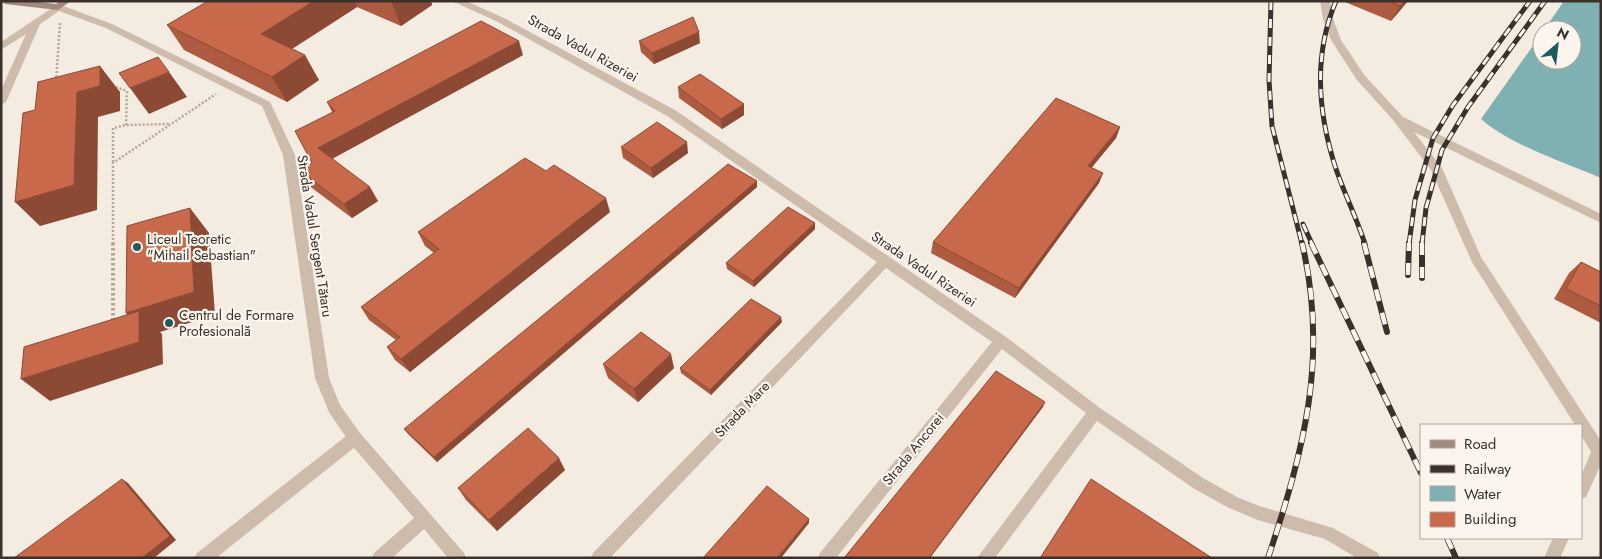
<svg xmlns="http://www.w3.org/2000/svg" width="1602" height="559" font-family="Jost,sans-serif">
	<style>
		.water { fill: #7fb0b2 }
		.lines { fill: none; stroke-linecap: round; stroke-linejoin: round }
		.path-far1 { stroke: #b9a596; stroke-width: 2.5; stroke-dasharray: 2 2; stroke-linecap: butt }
		.path { stroke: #b9a596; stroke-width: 4; stroke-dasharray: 2.5 2.5; stroke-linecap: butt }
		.service { fill: #cdbbac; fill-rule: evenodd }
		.minor { fill: #cdbbac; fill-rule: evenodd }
		.secondary { fill: #a18a7d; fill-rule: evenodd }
		.rail-far1-casing { stroke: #3b302b; stroke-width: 5 }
		.rail-casing { stroke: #3b302b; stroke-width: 6 }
		.rail-far1 { stroke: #fbf5ee; stroke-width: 3; stroke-dasharray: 9; stroke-linecap: butt }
		.rail { stroke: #fbf5ee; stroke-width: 4.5; stroke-dasharray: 12; stroke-linecap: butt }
		.wall { fill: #ac5a40 }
		.shaded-wall { fill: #8c4a34 }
		.building { fill: #c8694b; stroke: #8c4a34 }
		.poi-dot { fill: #1f5a5e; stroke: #fbf5ee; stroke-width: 2 }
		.labels { text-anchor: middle; stroke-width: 4.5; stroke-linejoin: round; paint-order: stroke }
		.street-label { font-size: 14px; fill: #3b302b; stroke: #fbf5ee }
		.poi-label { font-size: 14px; fill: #3b302b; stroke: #fbf5ee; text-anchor: start }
	</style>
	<rect width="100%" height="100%" fill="#f4ebe1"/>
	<path class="water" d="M1564,1H1601V178C1563,162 1511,145 1481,119L1542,33V60H1572V30H1544Z"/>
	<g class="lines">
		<path class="path-far1" d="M56,81L60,23
			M112,86L127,91L126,125
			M113,162V128L126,125L170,124
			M113,244V163L216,94"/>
		<path class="path" d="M113,243V323"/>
		<path class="service" d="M1320,1H1330L1333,19L1341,40L1365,76L1403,117L1601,214V223L1414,132L1442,168L1481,257L1601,441V464L1586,497L1581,499V476L1591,452L1581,435V425H1575L1472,262L1431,170L1393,120L1357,80L1331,40L1323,19Z
			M355,432L360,433L362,438L360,443L216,558H195L197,553L350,433Z
			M1553,538H1569L1560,558H1544Z"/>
		<path class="minor" d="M452,1H466L504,18L675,110L1006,337L1100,408L1203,478L1237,497L1259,506L1333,528L1378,553L1380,558H1357L1325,539L1258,520L1227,507L1193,488L1097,421L995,558H977L1086,413L1002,349L836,558H818L820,553L992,342L886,268L610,558H591L593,553L877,262L667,116L498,22Z
			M58,4L112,24L270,102L295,155L329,378L340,405L360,433L464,553L466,558H448L424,529L392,558H372L374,553L414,518L350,443L329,412L315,378L283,155L262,106L106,28L59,11L40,24L6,102L1,105V90L26,34L1,50V42Z"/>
		<path class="secondary" d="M1,1H32L56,4L60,1H71L58,10L5,4Z"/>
		<g class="rail-far1-casing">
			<path id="rail-far1" d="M1271,1L1269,80L1272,126L1302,244
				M1336,1C1313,55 1318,114 1336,169C1345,195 1357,219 1365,244
				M1303,224L1312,244
				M1409,244L1415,200L1433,138L1453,105L1530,1
				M1422,244L1426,208L1442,150L1468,107L1545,1"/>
		</g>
		<g class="rail-casing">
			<path id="rail" d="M1311,243L1421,473
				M1364,243L1387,332
				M1422,243V278
				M1408,275L1409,243
				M1447,538L1456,558
				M1268,558C1304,450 1329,357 1302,243"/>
		</g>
		<use href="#rail-far1" class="rail-far1"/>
		<use href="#rail" class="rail"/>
	</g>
	<path class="wall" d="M208,1H431L432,5L401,26L357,7L292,49L319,80L287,102L184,50L167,25Z
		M1345,1H1408L1391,21L1345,2Z
		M639,41L700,43L654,64L641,52Z
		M523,55L332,159L378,201L352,218L308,185L300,171L312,163L332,112L327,102Z
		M678,87L744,115L722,129L679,98Z
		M1120,127L1116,138L1091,168L1103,173L1099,183L1015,298L931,253L933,242Z
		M621,147L688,153L653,178L623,158Z
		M757,181V187L437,462L408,434L404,429Z
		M610,212L410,372L395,360L387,347L396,340L369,320L361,307L434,253L425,246L418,232Z
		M815,223V229L754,287L727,269L726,263Z
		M1581,262L1601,272V323L1554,299L1569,273Z
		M782,322L711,395L681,373L680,368Z
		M603,364L674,368L638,402L608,378Z
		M565,470L497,531L466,500L458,488Z"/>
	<path class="shaded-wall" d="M314,1H355L357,7L276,59L261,34Z
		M391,1H431L432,5L401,26Z
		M1404,1H1408L1391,21L1400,6Z
		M699,32L700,43L654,64L652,53Z
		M519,41L523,55L326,162L318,148Z
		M305,55L319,80L287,102L272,77Z
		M100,66L120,92V111L98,117L97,210L40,226L15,202L77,92Z
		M169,72L187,97L149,114L130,88Z
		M744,104V115L722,129L721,119Z
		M1120,127L1116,138L1084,177L1088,166Z
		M687,142L688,153L653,178L651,168Z
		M1103,173L1099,183L1015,298L1019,288Z
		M757,181V187L437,462L434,457Z
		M370,187L378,201L352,218L344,204Z
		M606,198L610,212L410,372L401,359Z
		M190,208L209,233L215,315L160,332L162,334L163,364L50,401L21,379L139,325L126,313Z
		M815,223V229L754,287L753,281Z
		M781,317L782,322L711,395L710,390Z
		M671,354L674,368L638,402L634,389Z
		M1045,402L1043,407L930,558H929Z
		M559,458L565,470L497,531L489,520Z
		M122,479L128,483L176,540L154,558H142Z
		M809,519V523L781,558H777Z"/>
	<path class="building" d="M208,1H314L261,34L305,55L272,77L167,25Z
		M1389,1H1404L1400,6Z
		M693,17L699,32L652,53L639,41Z
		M481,21L519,41L318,148L370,187L344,204L300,171L312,163L295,131L335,111L327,102Z
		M158,57L169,72L130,88L119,73Z
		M100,66V86L77,92L74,185L15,202L23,113L35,110L38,82Z
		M700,74L744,104L721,119L678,87Z
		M1056,98L1120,127L1088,166L1103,173L1019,288L933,242Z
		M657,122L687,142L651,168L621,147Z
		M525,158L546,171L554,165L606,198L401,359L387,347L400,337L361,307L439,249L418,232Z
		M728,164L757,181L434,457L404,429Z
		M788,207L815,223L753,281L726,263Z
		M190,208L194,292L126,313L127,226Z
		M1581,262L1601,272V306L1566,289Z
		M751,299L781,317L710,390L680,368Z
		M139,311V342L21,379L24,347Z
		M641,332L671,354L634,389L603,364Z
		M996,371L1045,402L929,558H844Z
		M528,428L559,458L489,520L458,488Z
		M122,479L170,536L142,558H14Z
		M1091,479L1212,558H1040Z
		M767,486L809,519L777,558H703Z"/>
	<g class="poi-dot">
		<circle cx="137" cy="247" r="5"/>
		<circle cx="169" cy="323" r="5"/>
	</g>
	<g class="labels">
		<g class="street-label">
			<text transform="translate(583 48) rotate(29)" y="5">Strada Vadul Rizeriei</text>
			<text transform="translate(315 236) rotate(81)" y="5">Strada Vadul Sergent Tătaru</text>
			<text transform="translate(924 269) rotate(34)" y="5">Strada Vadul Rizeriei</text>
			<text transform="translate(742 409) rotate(-46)" y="5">Strada Mare</text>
			<text transform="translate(913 449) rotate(-51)" y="5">Strada Ancorei</text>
		</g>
		<g class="poi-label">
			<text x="147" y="244">Liceul Teoretic<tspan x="147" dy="16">"Mihail Sebastian"</tspan></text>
			<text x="179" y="320">Centrul de Formare<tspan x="179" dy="16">Profesională</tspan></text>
		</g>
	</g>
	<rect width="1602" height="559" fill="none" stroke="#3b302b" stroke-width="5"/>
	<rect x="1420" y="424" width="162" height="115" fill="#fbf5ee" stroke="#aea6a0"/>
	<rect x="1430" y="440" width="25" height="8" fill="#a18a7d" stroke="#aea6a0"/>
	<text x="1464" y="449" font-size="15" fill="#3b302b">Road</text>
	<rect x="1430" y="465" width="25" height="8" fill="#3b302b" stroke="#aea6a0"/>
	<text x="1464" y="474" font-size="15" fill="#3b302b">Railway</text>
	<rect x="1430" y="486" width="25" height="15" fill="#7fb0b2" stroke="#aea6a0"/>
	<text x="1464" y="499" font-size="15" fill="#3b302b">Water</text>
	<rect x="1430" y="512" width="25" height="15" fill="#c8694b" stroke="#aea6a0"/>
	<text x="1464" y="524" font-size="15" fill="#3b302b">Building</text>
	<g transform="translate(1557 45) rotate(28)"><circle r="24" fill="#fbf5ee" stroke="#aea6a0"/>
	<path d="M0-4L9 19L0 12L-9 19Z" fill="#1f5a5e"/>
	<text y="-8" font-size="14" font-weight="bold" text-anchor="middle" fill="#3b302b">N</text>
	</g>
</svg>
